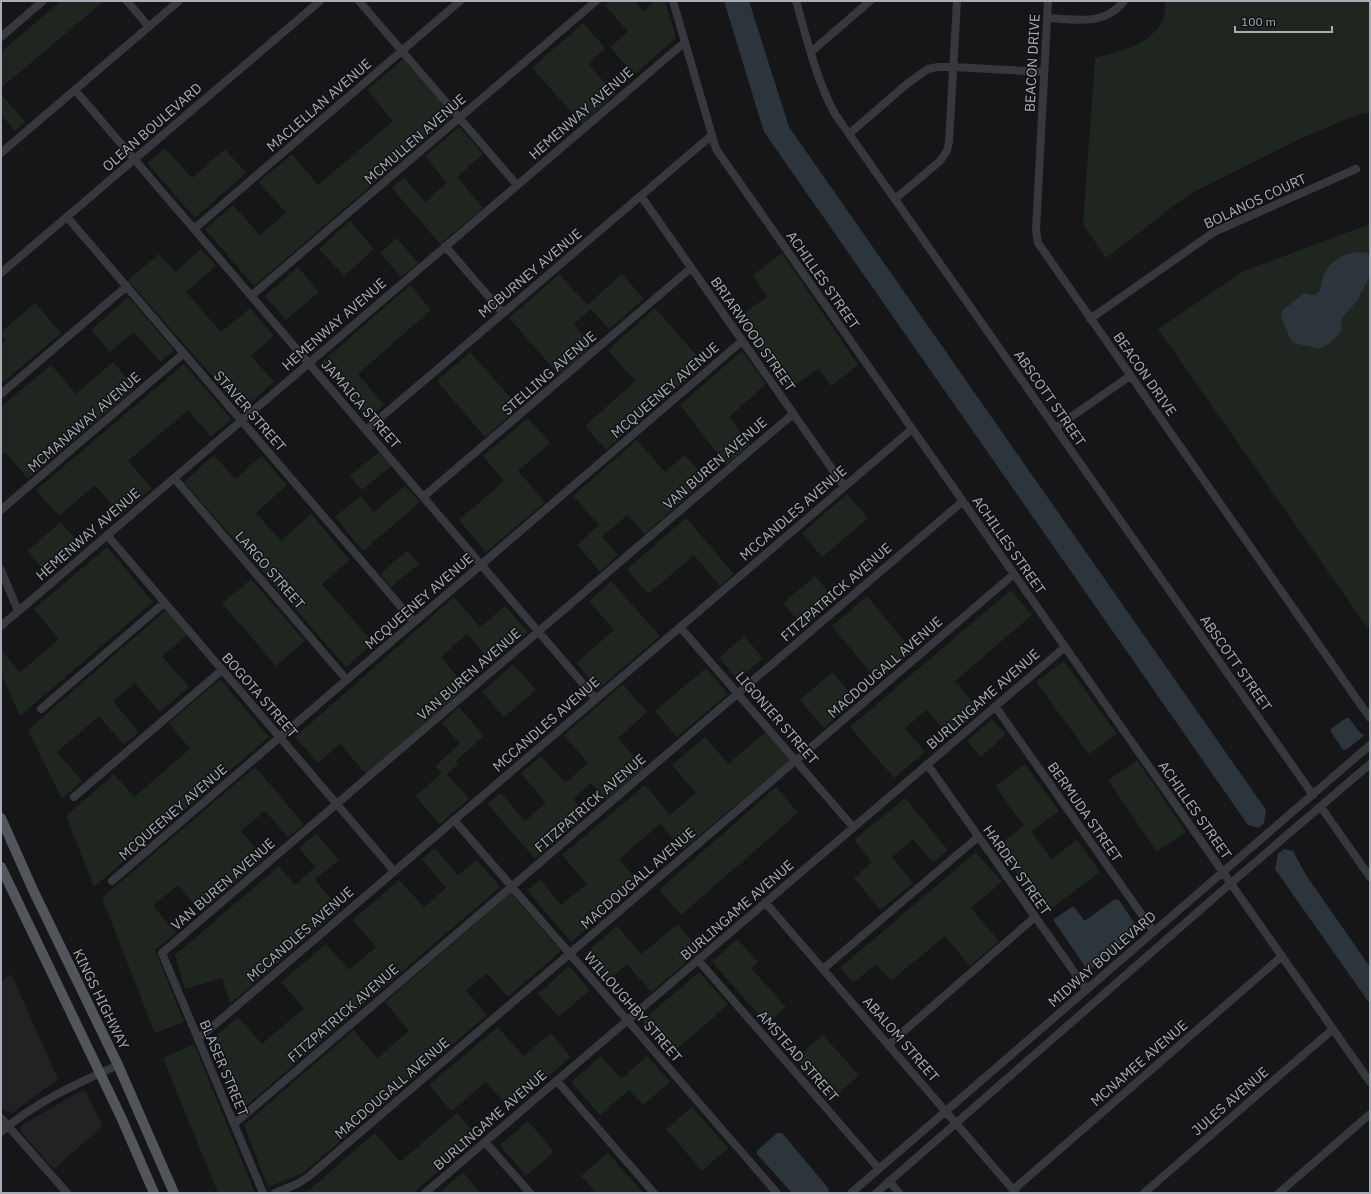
<svg xmlns="http://www.w3.org/2000/svg" width="1371" height="1194" font-family="'IBM Plex Sans',sans-serif">
	<style>
		.built { fill: #222225 }
		.green { fill: #1e261f }
		.water { fill: #2c353c }
		.lines { fill: none; stroke-linecap: round; stroke-linejoin: round }
		.minor { stroke: #37383d; stroke-width: 8 }
		.major { stroke: #53555c; stroke-width: 10 }
		.labels { text-anchor: middle; stroke-width: 3; stroke-linejoin: round; paint-order: stroke }
		.street-label { font-size: 14px; fill: #a8adb8; stroke: #111113 }
	</style>
	<rect width="100%" height="100%" fill="#161618"/>
	<path class="built" d="M11,974L58,1079L12,1113L5,1111L1,1107V982Z
		M85,1090L103,1126L54,1169L20,1131L22,1125L73,1095Z"/>
	<path class="green" d="M61,1H104L1,88V52Z
		M610,1H635L643,11L655,1H665L676,38L634,75L610,47L628,32L605,5Z
		M1166,1H1370V113H1362L1306,136L1188,195L1106,258L1083,224L1095,58C1119,52 1148,46 1162,22C1165,17 1165,7 1166,1Z
		M583,23L605,48L588,64L615,94L582,124L532,68Z
		M403,59L452,116L254,286L205,229L233,205L260,235L286,213L259,182L292,154L318,185L393,121L367,90Z
		M1,94L25,122L15,131L1,115Z
		M459,127L483,154L457,177L483,208L440,244L392,188L404,177L425,202L447,183L425,156Z
		M165,148L192,178L225,149L246,173L195,218L147,163Z
		M350,221L374,249L344,276L319,249Z
		M1370,224V627H1367L1158,329L1244,271Z
		M397,238L418,263L401,277L380,253Z
		M201,249L216,266L186,292L221,332L250,308L274,336L251,356L274,382L242,410L128,280L159,254L175,272Z
		M782,253L858,365L831,386L819,369L788,389L737,318L767,297L753,275Z
		M298,267L319,292L286,320L265,296Z
		M559,274L587,305L622,274L644,299L609,329L591,309L574,324L592,346L559,375L509,318Z
		M410,285L431,310L358,374L384,405L368,419L320,364Z
		M128,297L174,350L160,362L134,332L110,352L91,330Z
		M35,303L61,333L1,384V344L6,340L1,334V332Z
		M655,308L704,364L606,450L585,426L635,381L608,350Z
		M742,351L766,384L729,417L750,444L726,465L680,405Z
		M470,352L519,407L485,437L437,381Z
		M113,362L135,388L28,479L5,452L1,455V407L51,365L76,394Z
		M184,364L231,419L211,437L188,410L128,461L152,488L121,515L95,485L59,516L36,490Z
		M528,418L550,443L518,471L545,502L486,552L459,520L504,481L483,456Z
		M637,440L665,472L685,455L707,479L645,534L627,515L602,537L618,555L600,572L577,545L599,525L573,496Z
		M379,452L391,466L362,490L350,476Z
		M214,455L235,479L262,456L287,485L256,513L281,541L311,514L350,560L322,584L373,643L346,667L184,482Z
		M405,486L420,502L363,551L335,517L360,496L374,512Z
		M847,494L868,518L822,557L802,533Z
		M686,518L734,574L720,586L694,555L648,594L627,569Z
		M61,522L81,546L48,575L27,551Z
		M107,547L153,602L20,716L1,674V650L20,672L59,639L34,609Z
		M408,550L419,564L391,587L380,574Z
		M815,576L835,600L804,627L783,603Z
		M251,579L305,641L276,666L222,603Z
		M611,581L660,636L598,689L576,663L614,630L589,601Z
		M1011,590L1032,615L955,681L980,711L950,736L927,710L905,728L925,752L894,778L850,727Z
		M867,596L913,651L878,681L832,626Z
		M454,597L480,627L505,606L528,632L492,663L467,634L441,657L466,687L366,774L340,744L318,763L295,737Z
		M166,610L187,635L162,656L189,687L160,712L135,683L113,701L139,732L124,745L99,716L57,752L82,781L62,799L28,730Z
		M744,636L763,658L738,680L719,658Z
		M1064,661L1117,734L1089,754L1036,682Z
		M513,664L536,690L504,717L482,692Z
		M706,668L728,694L677,737L655,711Z
		M832,672L856,700L824,728L800,700Z
		M220,679L269,737L94,887L66,816L114,774L134,797L190,749L169,723Z
		M623,684L647,712L618,738L644,768L606,800L591,783L573,799L586,815L535,859L488,804L501,793L525,821L546,803L521,773L541,756L565,783L588,763L564,735Z
		M459,707L484,736L456,761L458,764L447,774L469,799L440,824L415,796L442,773L435,766L460,744L442,723Z
		M992,719L1006,734L981,757L967,741Z
		M766,732L790,760L682,850L660,824L619,859L640,884L571,942L527,890L540,880L561,905L587,884L562,855L645,785L670,815L696,793L672,765L705,737L728,764Z
		M1137,760L1186,832L1157,852L1108,780Z
		M1025,764L1059,811L1031,831L1052,859L1077,840L1100,872L1046,912L997,846L1024,826L995,786Z
		M255,767L304,824L288,837L265,811L241,831L264,858L201,912L178,885L153,906L176,933L155,950L184,1022L155,1033L102,898Z
		M776,787L798,813L681,915L659,890Z
		M905,798L948,850L933,863L913,839L892,857L913,883L880,910L854,878L872,862L854,840Z
		M316,833L339,860L315,880L340,909L230,1004L222,978L185,989L175,955L279,866L295,885L315,867L299,848Z
		M435,848L458,875L477,860L500,887L240,1111L211,1040L238,1017L262,1044L304,1008L281,982L326,944L349,970L376,947L353,920L399,880L424,907L446,888L422,859Z
		M976,852L1002,882L971,908L999,941L970,966L945,936L891,981L876,964L853,983L840,968Z
		M511,893L561,951L508,997L487,973L466,990L487,1015L303,1173L268,1187L244,1125L354,1030L377,1058L409,1031L385,1002Z
		M678,924L700,951L651,992L627,964L608,980L585,953L617,926L641,954Z
		M737,939L758,962L751,968L786,1007L767,1024L712,962Z
		M569,966L590,990L559,1017L538,994Z
		M699,972L728,1005L671,1054L642,1021Z
		M498,1027L523,1056L551,1033L571,1057L510,1109L486,1082L451,1111L429,1085Z
		M823,1035L859,1075L832,1099L796,1058Z
		M194,1044L255,1193H218L163,1058Z
		M601,1056L621,1079L647,1056L670,1082L643,1105L629,1090L600,1115L571,1082Z
		M692,1107L728,1148L702,1171L666,1129Z
		M457,1113L478,1137L413,1193H303L309,1190L375,1133L400,1162Z
		M528,1121L554,1152L526,1176L500,1145Z
		M608,1153L643,1193H594L595,1191L581,1176Z
		M463,1172L481,1193H439Z"/>
	<path class="water" d="M724,1H749L789,127L1266,810L1264,823L1259,828L1248,825L764,132Z
		M1359,252L1367,253L1370,256V274L1367,282L1357,301L1342,318L1341,331L1336,337L1331,342L1322,348H1317L1293,343L1289,337L1281,315L1282,311L1304,293C1309,294 1314,297 1318,293C1321,290 1321,285 1322,281C1326,263 1341,254 1359,252Z
		M1346,718H1349L1360,733L1363,734L1364,736L1347,749L1343,750L1331,732V729Z
		M1284,849L1293,851L1306,875L1370,967V1004L1275,869L1278,854Z
		M1115,899L1119,900L1137,927L1136,930L1091,969L1086,968L1054,921V919L1072,907H1074L1084,920H1086Z
		M777,1133H782L829,1189L828,1193H792L757,1154V1151Z"/>
	<g class="lines">
		<path class="minor" d="M127,1L149,27
			M359,1L517,185
			M673,1L716,149L1370,1082
			M796,1C807,39 816,79 835,114L1313,795
			M1048,1L1036,230L1038,243L1370,718
			M1047,18C1076,19 1104,27 1124,1
			M1,37L43,1
			M811,52L870,1
			M75,90L596,699
			M849,134L908,83L928,69L938,67H953L1044,72
			M1,153L179,1
			M641,196L844,486
			M895,199L940,161L947,151L949,142L957,1
			M67,217L414,622
			M194,229L460,1
			M445,246L503,313
			M1,273L320,1
			M251,296L596,1
			M1090,319L1214,232L1356,169
			M1,394L127,286
			M1055,428L1130,376
			M366,430L712,135
			M174,478L346,679
			M423,497L691,268
			M1,510L184,353
			M107,535L394,871
			M1,570L18,611
			M1,626L685,42
			M680,627L853,827
			M995,706L1154,932
			M41,709L164,603
			M927,764L1087,990
			M74,797L222,670
			M1321,807L1370,877
			M454,820L777,1193
			M112,881L742,341
			M765,902L1016,1193
			M698,960L879,1169
			M823,969L978,837
			M198,1039L912,429
			M888,1045L1035,917
			M557,1081L654,1193
			M1,1118L67,1193
			M234,1124L963,501
			M1,1132C36,1102 76,1084 118,1065
			M485,1142L530,1193
			M889,1181L899,1193
			M1013,1190L1282,956
			M263,1193L162,953L793,414
			M275,1193L297,1184L308,1177L1014,574
			M425,1193L1065,647
			M851,1193L1370,745
			M876,1193L1231,883L1370,764
			M1144,1193L1333,1029
			M1279,1193L1370,1114"/>
		<path class="major" d="M1,818L33,890L118,1065L174,1193
			M1,867L121,1117L154,1193"/>
	</g>
	<g class="labels">
		<g class="street-label">
			<text transform="translate(1032 63) rotate(-87)" y="5">BEACON DRIVE</text>
			<text transform="translate(319 105) rotate(-41)" y="5">MACLELLAN AVENUE</text>
			<text transform="translate(581 113) rotate(-41)" y="5">HEMENWAY AVENUE</text>
			<text transform="translate(152 127) rotate(-41)" y="5">OLEAN BOULEVARD</text>
			<text transform="translate(415 139) rotate(-41)" y="5">MCMULLEN AVENUE</text>
			<text transform="translate(1255 201) rotate(-25)" y="5">BOLANOS COURT</text>
			<text transform="translate(530 273) rotate(-40)" y="5">MCBURNEY AVENUE</text>
			<text transform="translate(823 280) rotate(55)" y="5">ACHILLES STREET</text>
			<text transform="translate(334 324) rotate(-41)" y="5">HEMENWAY AVENUE</text>
			<text transform="translate(753 334) rotate(55)" y="5">BRIARWOOD STREET</text>
			<text transform="translate(549 373) rotate(-41)" y="5">STELLING AVENUE</text>
			<text transform="translate(1145 374) rotate(55)" y="5">BEACON DRIVE</text>
			<text transform="translate(665 390) rotate(-41)" y="5">MCQUEENEY AVENUE</text>
			<text transform="translate(1050 398) rotate(55)" y="5">ABSCOTT STREET</text>
			<text transform="translate(361 404) rotate(49)" y="5">JAMAICA STREET</text>
			<text transform="translate(250 411) rotate(49)" y="5">STAVER STREET</text>
			<text transform="translate(84 422) rotate(-41)" y="5">MCMANAWAY AVENUE</text>
			<text transform="translate(715 463) rotate(-41)" y="5">VAN BUREN AVENUE</text>
			<text transform="translate(793 513) rotate(-41)" y="5">MCCANDLES AVENUE</text>
			<text transform="translate(88 534) rotate(-41)" y="5">HEMENWAY AVENUE</text>
			<text transform="translate(1009 545) rotate(55)" y="5">ACHILLES STREET</text>
			<text transform="translate(270 570) rotate(49)" y="5">LARGO STREET</text>
			<text transform="translate(836 592) rotate(-41)" y="5">FITZPATRICK AVENUE</text>
			<text transform="translate(419 601) rotate(-41)" y="5">MCQUEENEY AVENUE</text>
			<text transform="translate(1236 663) rotate(55)" y="5">ABSCOTT STREET</text>
			<text transform="translate(885 667) rotate(-41)" y="5">MACDOUGALL AVENUE</text>
			<text transform="translate(469 674) rotate(-41)" y="5">VAN BUREN AVENUE</text>
			<text transform="translate(260 695) rotate(49)" y="5">BOGOTA STREET</text>
			<text transform="translate(983 699) rotate(-41)" y="5">BURLINGAME AVENUE</text>
			<text transform="translate(777 718) rotate(49)" y="5">LIGONIER STREET</text>
			<text transform="translate(546 724) rotate(-41)" y="5">MCCANDLES AVENUE</text>
			<text transform="translate(590 803) rotate(-41)" y="5">FITZPATRICK AVENUE</text>
			<text transform="translate(1195 810) rotate(55)" y="5">ACHILLES STREET</text>
			<text transform="translate(173 812) rotate(-41)" y="5">MCQUEENEY AVENUE</text>
			<text transform="translate(1085 812) rotate(55)" y="5">BERMUDA STREET</text>
			<text transform="translate(1017 870) rotate(55)" y="5">HARDEY STREET</text>
			<text transform="translate(638 878) rotate(-41)" y="5">MACDOUGALL AVENUE</text>
			<text transform="translate(223 884) rotate(-41)" y="5">VAN BUREN AVENUE</text>
			<text transform="translate(737 910) rotate(-41)" y="5">BURLINGAME AVENUE</text>
			<text transform="translate(300 934) rotate(-41)" y="5">MCCANDLES AVENUE</text>
			<text transform="translate(1102 959) rotate(-41)" y="5">MIDWAY BOULEVARD</text>
			<text transform="translate(101 999) rotate(64)" y="5">KINGS HIGHWAY</text>
			<text transform="translate(633 1007) rotate(49)" y="5">WILLOUGHBY STREET</text>
			<text transform="translate(343 1013) rotate(-41)" y="5">FITZPATRICK AVENUE</text>
			<text transform="translate(901 1039) rotate(49)" y="5">ABALOM STREET</text>
			<text transform="translate(798 1056) rotate(49)" y="5">AMSTEAD STREET</text>
			<text transform="translate(1139 1063) rotate(-41)" y="5">MCNAMEE AVENUE</text>
			<text transform="translate(224 1068) rotate(67)" y="5">BLASER STREET</text>
			<text transform="translate(392 1088) rotate(-41)" y="5">MACDOUGALL AVENUE</text>
			<text transform="translate(1230 1101) rotate(-41)" y="5">JULES AVENUE</text>
			<text transform="translate(490 1120) rotate(-41)" y="5">BURLINGAME AVENUE</text>
		</g>
	</g>
	<rect width="1371" height="1194" fill="none" stroke="#a8adb8" stroke-width="4"/>
	<path d="M1235 26v6h97v-6" fill="none" stroke="#a8adb8" stroke-width="2"/>
	<text x="1241" y="26" font-size="12" fill="#a8adb8" stroke="#111113" stroke-width="3" paint-order="stroke">100 m</text>
</svg>
